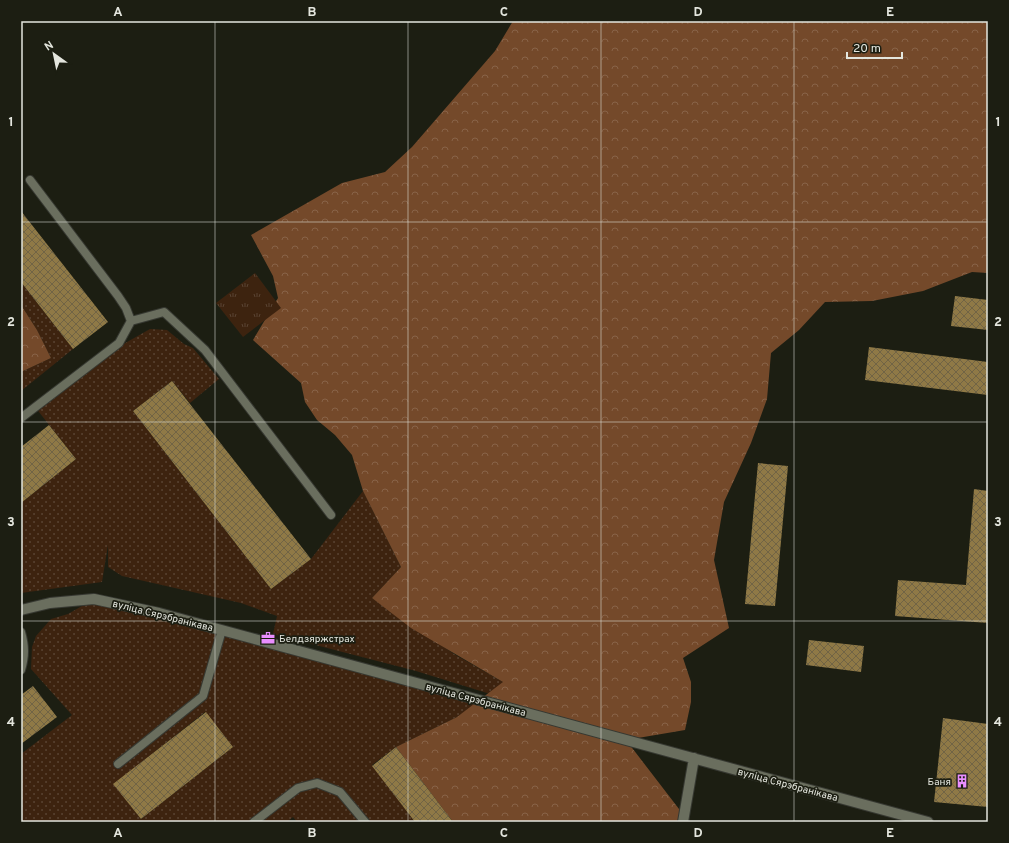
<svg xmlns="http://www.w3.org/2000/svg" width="1009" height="843" font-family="Overpass,sans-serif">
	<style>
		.grass { fill: url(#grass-dots); fill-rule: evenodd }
		.forest { fill: url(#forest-crowns) }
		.park { fill: url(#park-tufts) }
		.building { fill: url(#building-cross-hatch) }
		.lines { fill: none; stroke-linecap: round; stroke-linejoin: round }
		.lane-casing { stroke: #373932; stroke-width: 10 }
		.street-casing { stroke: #373932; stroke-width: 12 }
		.lane { stroke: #6a6e5e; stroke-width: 8 }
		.street { stroke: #6a6e5e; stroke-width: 10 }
		.grid { fill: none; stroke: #e4e6de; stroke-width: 1; stroke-opacity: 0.55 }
		.labels { text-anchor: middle; stroke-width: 3.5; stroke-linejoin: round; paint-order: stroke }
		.street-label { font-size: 10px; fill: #e4e6de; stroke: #1c1e12 }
		.poi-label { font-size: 10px; fill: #e4e6de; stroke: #1c1e12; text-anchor: start }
		.neatline { fill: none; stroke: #e4e6de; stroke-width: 1.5 }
		.grid-label { font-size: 13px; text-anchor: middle; font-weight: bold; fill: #e4e6de }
	</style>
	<defs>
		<pattern id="grass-dots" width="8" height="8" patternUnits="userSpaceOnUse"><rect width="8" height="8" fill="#3d230f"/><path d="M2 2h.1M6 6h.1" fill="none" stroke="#594332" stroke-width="1.8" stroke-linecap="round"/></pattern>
		<pattern id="forest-crowns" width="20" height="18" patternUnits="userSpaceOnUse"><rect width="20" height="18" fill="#74492a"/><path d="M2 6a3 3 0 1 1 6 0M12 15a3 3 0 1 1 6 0" fill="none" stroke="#886348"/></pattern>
		<pattern id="park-tufts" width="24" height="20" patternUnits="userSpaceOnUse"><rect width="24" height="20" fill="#3d230f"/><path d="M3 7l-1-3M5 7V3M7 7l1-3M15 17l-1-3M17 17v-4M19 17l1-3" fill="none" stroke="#594332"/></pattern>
		<pattern id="building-cross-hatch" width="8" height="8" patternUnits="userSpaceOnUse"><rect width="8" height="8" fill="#8f7946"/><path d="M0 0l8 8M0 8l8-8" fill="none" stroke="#716445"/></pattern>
	</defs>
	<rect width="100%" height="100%" fill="#1c1e12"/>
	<path class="grass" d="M21,282L73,349L21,391V372L51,358L37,330L21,305Z
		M150,329L167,330L184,344L193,348L219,379L190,403L172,381L133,411L271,589L311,559L363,491L401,567L372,598L454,654L503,682V698L416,671L273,634L277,616L241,603L122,576L108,567V545L102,582L21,593V503L76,459L35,407L120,346Z
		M94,599L482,701L457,717L396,747L372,765L415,822H297L293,817L287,822H21V754L72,715L31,669L32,647L36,636L51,619L68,614ZM205,712L233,747L141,819L114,784Z"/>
	<path class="forest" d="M513,21H988V273L972,272L923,291L872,301L825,302L799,330L771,353L767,399L751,443L724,502L714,560L729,628L683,658L691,682V702L685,730L626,740L689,822H453L396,747L457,717L503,682L411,628L372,598L401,567L363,491L352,455L335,435L317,420L305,402L301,383L253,340L278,298L273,276L251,235L342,183L385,172L412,147L495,51Z
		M21,305L37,330L51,358L21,372Z"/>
	<path class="park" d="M255,273L281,308L243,337L216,303Z"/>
	<path class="building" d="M21,211L108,322L73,349L21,282Z
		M955,296L988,300V330L951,326Z
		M869,347L988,362V395L865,380Z
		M172,381L311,559L271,589L133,411Z
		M49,425L76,459L21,503V447Z
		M758,463L788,466L775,606L745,604Z
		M974,489L988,491V623L895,616L898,580L966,585Z
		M809,640L864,646L861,672L806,665Z
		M33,686L57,717L21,744V695Z
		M206,712L233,747L141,819L113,784Z
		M943,718L988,724L986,760H988V807L934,802Z
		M396,747L453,822H415L372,766Z"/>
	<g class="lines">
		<g class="lane-casing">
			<path id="lane" d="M131,321L164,312L205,350L331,515
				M21,418L119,343L131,321L126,308L118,296L30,180
				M21,632C25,646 25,656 21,670
				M118,764L203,696L222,630
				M254,822L298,788L317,783L340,792L365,822"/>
		</g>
		<g class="street-casing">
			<path id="street" d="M21,610L50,603L94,599L159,613L928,822
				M683,822L694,758"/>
		</g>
		<use href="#lane" class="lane"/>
		<use href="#street" class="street"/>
	</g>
	<path class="grid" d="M215,21V822M408,21V822M601,21V822M794,21V822M21,222H988M21,422H988M21,621H988"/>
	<defs>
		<g id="office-bare" transform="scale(1.08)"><path d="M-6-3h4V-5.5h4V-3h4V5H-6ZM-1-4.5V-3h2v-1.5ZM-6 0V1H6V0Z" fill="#e98efe" stroke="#1c1e12" stroke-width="2.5" paint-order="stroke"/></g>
		<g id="building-bare" transform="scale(1.08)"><path d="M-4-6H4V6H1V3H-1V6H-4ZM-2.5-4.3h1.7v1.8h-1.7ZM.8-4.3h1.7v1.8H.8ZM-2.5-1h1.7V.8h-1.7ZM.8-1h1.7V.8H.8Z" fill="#e98efe" stroke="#1c1e12" stroke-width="2.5" paint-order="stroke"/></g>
	</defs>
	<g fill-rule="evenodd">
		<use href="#office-bare" x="268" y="638"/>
		<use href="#building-bare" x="962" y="781"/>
	</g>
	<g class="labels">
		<g class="street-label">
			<text transform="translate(163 615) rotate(14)" y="4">вуліца Сярэбранікава</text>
			<text transform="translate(476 699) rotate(15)" y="4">вуліца Сярэбранікава</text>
			<text transform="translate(788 784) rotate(15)" y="4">вуліца Сярэбранікава</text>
		</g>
		<g class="poi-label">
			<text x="279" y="642">Белдзяржстрах</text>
			<text x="951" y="785" text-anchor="end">Баня</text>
		</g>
	</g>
	<rect width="1009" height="843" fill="none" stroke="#1c1e12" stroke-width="44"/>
	<g transform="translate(54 54) rotate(327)" stroke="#1c1e12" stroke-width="3" paint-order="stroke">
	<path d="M0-3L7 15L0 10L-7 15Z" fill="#e4e6de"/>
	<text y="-6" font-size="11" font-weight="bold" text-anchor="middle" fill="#e4e6de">N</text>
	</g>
	<path d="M847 52v6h55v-6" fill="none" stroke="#e4e6de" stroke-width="2"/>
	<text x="853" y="52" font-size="12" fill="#e4e6de" stroke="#1c1e12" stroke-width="3" paint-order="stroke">20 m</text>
	<rect x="22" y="22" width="965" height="799" class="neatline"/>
	<g class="grid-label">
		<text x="118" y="16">A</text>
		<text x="312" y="16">B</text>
		<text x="504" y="16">C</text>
		<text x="698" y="16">D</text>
		<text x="890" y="16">E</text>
		<text x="11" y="126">1</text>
		<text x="998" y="126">1</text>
		<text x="11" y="326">2</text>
		<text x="998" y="326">2</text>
		<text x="11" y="526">3</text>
		<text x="998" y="526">3</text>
		<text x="11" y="726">4</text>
		<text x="998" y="726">4</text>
		<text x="118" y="837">A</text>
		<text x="312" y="837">B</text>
		<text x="504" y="837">C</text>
		<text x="698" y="837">D</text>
		<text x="890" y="837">E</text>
	</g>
</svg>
